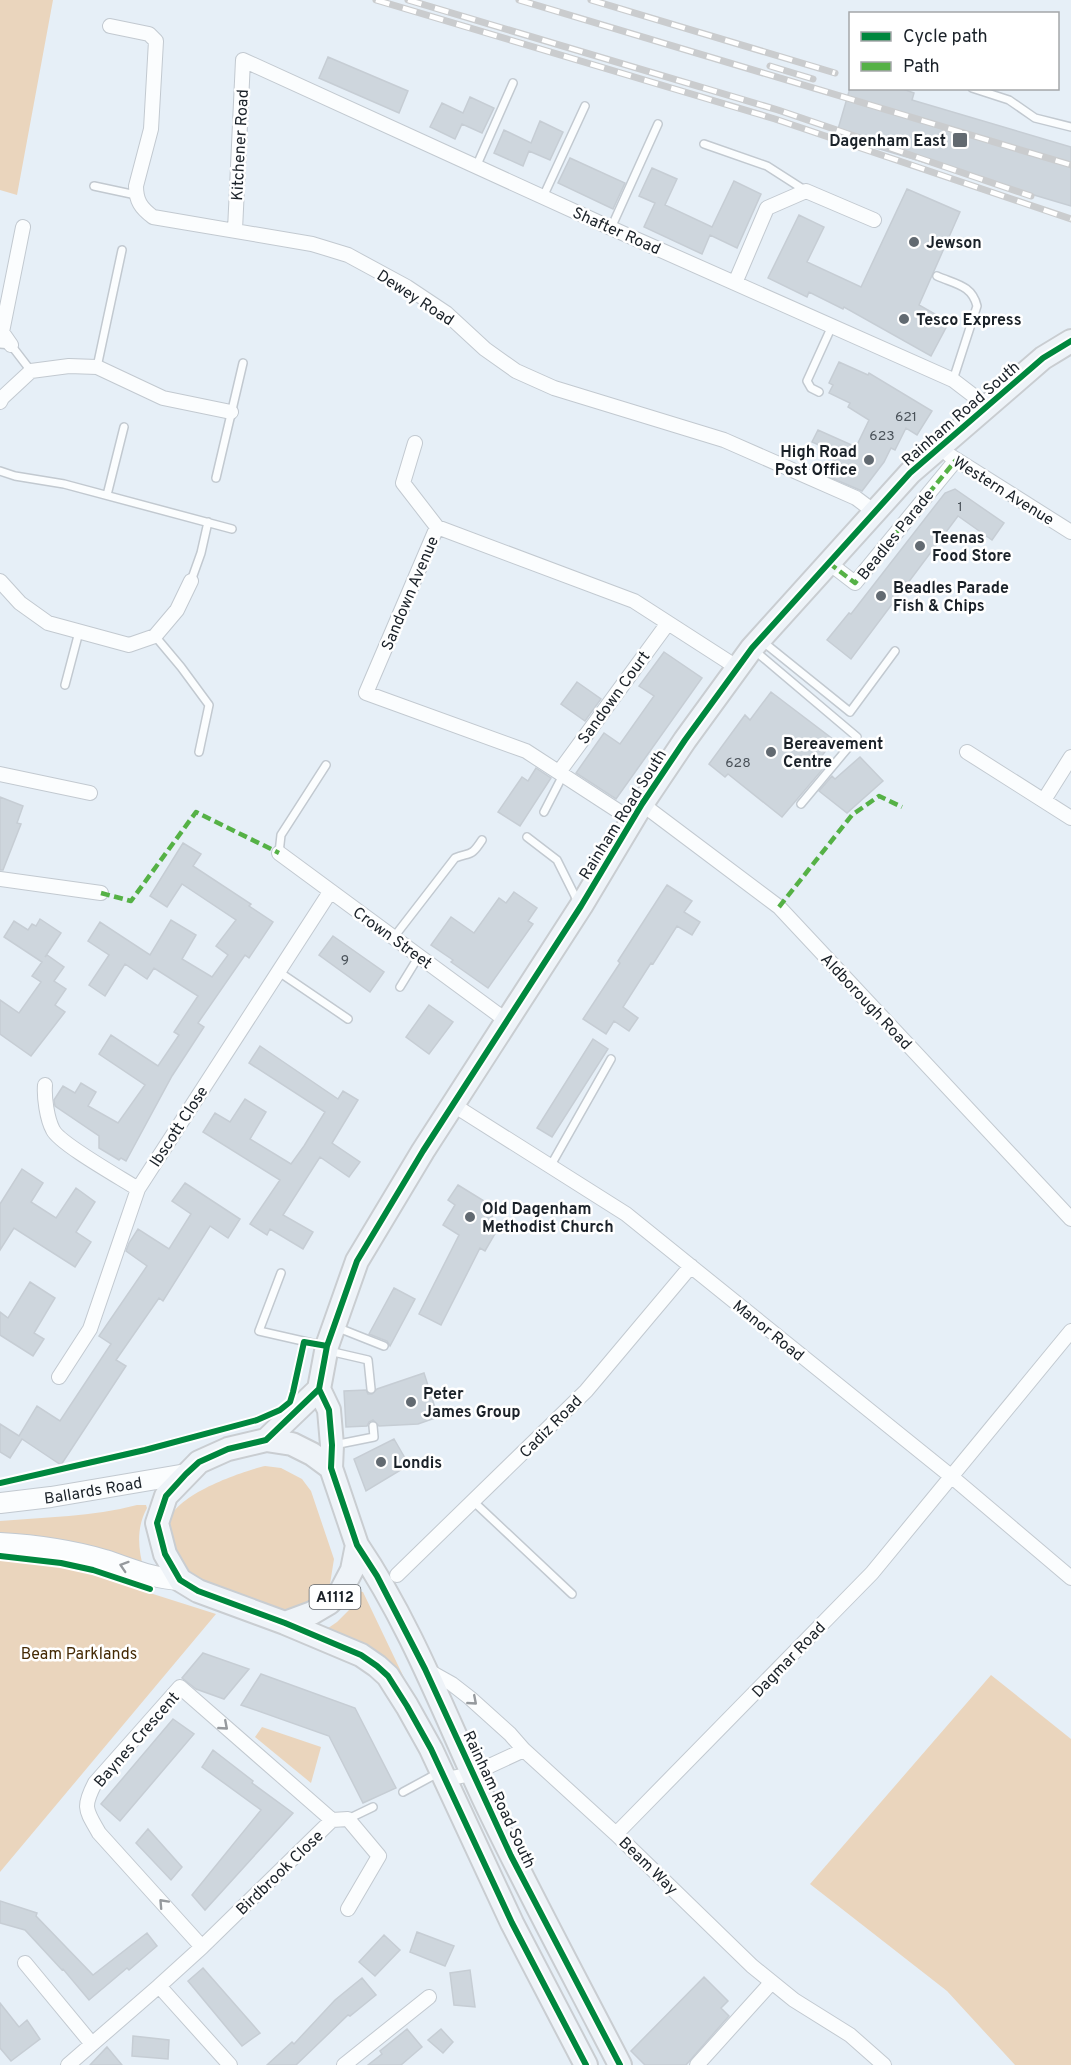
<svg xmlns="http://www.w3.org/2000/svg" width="1071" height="2065" font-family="Overpass,sans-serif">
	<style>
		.green { fill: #ead5bd }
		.building { fill: #ced6dd; stroke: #c6cdd4; stroke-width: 1.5 }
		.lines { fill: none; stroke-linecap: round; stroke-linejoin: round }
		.lane-casing { stroke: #c2c9d0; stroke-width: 10 }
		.street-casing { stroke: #c2c9d0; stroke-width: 16 }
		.secondary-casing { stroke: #c2c9d0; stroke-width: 22 }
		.primary-casing { stroke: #c9cdd1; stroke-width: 26 }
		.lane { stroke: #fbfdfe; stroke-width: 7 }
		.street { stroke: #fbfdfe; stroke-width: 14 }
		.secondary { stroke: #fbfdfe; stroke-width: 20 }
		.primary { stroke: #eef3f8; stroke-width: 22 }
		.rail-casing { stroke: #caccce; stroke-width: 7 }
		.rail { stroke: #fff; stroke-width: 4.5; stroke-dasharray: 14; stroke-linecap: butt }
		.quiet { stroke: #55b146; stroke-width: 4.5; stroke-dasharray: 9 4.5; stroke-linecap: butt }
		.cycleway-casing { stroke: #fff; stroke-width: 10 }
		.cycleway { stroke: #00873e; stroke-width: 6 }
		.oneway { stroke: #969a9e }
		.poi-dot { fill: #626a71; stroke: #fff; stroke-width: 2 }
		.labels { text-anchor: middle; stroke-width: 5; stroke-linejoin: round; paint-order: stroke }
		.number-label { font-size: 14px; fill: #4a5259 }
		.shield { fill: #fff; stroke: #5f6469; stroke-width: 1.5 }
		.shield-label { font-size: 15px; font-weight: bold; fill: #1b2229 }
		.poi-label { font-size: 16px; font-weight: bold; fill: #1b2229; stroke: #fff; text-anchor: start }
		.street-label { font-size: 16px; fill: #1b2229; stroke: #fff }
		.park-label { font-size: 16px; fill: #452a05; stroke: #fff }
	</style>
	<rect width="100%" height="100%" fill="#e6eff7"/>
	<path class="green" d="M0,0H53L17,195L0,190Z
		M265,1466L281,1468L302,1479L311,1491L334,1559L330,1584L323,1595L289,1614L185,1580C181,1569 167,1536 167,1527C169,1496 240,1472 265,1466Z
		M137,1505H146L147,1508C136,1528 138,1549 144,1570L0,1542V1521C46,1517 92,1517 137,1505Z
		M0,1560L68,1567L216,1614L0,1872Z
		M359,1591L363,1592L441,1755L396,1685L321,1633L337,1622L349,1610Z
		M991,1675L1071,1739V2065H1015L947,1991L810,1884Z
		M262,1727L321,1747L311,1783L255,1737Z"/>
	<path class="building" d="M328,57L408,91L399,113L319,78Z
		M850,88H900L914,93L912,100L1071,147V206L836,136Z
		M470,97L494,108L482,133L462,124L455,139L430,127L442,103L463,113Z
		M540,121L563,132L550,160L529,151L523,166L494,153L504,130L531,143Z
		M570,158L625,183L613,209L558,183Z
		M652,168L677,179L665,205L712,227L734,181L761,194L737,248L710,235L702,254L644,227L655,203L639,196Z
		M907,189L960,212L919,305L949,322L931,356L844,307L843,309L809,292L807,297L768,278L799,215L824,227L807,262L861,287Z
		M839,362L868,375L869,373L932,411L917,435L906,428L895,450L891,448L884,462L862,491L827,476L836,453L812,442L818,430L856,447L869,420L848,407L850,403L829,393L833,385L829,383Z
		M955,489L1004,523L992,540L958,516L851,659L827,640L849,613L851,614L945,493Z
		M664,652L702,678L616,799L576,773L604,733L620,744L654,696L639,686Z
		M577,682L601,699L585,721L561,704Z
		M771,692L834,740L815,765L822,770L782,817L728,774L725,777L709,764L745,715L750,720Z
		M860,757L883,781L847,813L819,791L832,776L835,779Z
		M536,768L551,778L520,826L498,812L522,777L528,781Z
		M0,797L23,806L17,823L21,824L3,870H0Z
		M183,843L201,854L193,866L251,904L249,906L273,922L249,958L245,955L198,1023L204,1027L172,1076L126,1161L121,1158L119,1160L99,1148V1136L55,1106L54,1100L63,1086L75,1093L81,1083L96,1092L88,1106L118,1123L145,1085L99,1054L111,1035L158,1066L179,1035L174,1032L198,996L154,968L147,979L125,964L105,996L89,985L109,955L88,941L100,922L150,955L171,920L196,935L182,959L212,977L228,955L216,946L236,920L182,884L167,907L150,896Z
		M667,885L692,901L684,912L700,922L692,935L677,926L653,964L651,963L623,1007L638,1018L629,1031L614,1021L606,1034L583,1019L620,963L618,961Z
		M514,892L537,908L528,921L533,924L488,988L451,962L453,960L431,945L451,917L474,933L499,898L506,903Z
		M40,919L61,933L45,957L47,955L64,967L54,981L66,989L55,1005L65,1012L31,1056L0,1034V1000L19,1013L41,982L32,976L42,962L4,937L14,921L28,930L32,924L36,926Z
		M333,936L384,972L370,992L319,955Z
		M429,1005L453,1022L429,1054L406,1037Z
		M593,1039L608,1049L552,1137L537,1128Z
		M260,1046L338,1099L343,1091L358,1100L332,1143L360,1162L349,1177L320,1157L283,1215L313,1232L303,1249L270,1229L267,1235L250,1224L280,1180L203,1132L215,1113L230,1122L245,1099L266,1112L250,1139L291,1164L304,1146L325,1112L249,1063Z
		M22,1169L43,1183L31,1202L56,1218L76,1188L95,1202L76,1232L91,1242L75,1267L14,1228L0,1250V1204Z
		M185,1183L240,1219L228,1238L210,1226L163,1301L159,1298L116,1360L126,1366L61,1465L22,1439L10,1458L0,1452V1424L19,1436L37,1406L60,1421L111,1344L99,1336L147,1266L126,1251L129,1243L138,1229L169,1249L191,1214L172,1201Z
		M458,1185L497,1209L486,1226L496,1232L485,1251L480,1248L441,1325L419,1314L459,1235L443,1225L455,1205L448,1200Z
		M30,1282L55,1298L34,1333L44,1339L33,1356L0,1335V1312L8,1318Z
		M394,1288L415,1299L390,1346L387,1341L369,1334Z
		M424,1373L438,1417L418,1424L379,1426L373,1420L369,1422L367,1426L346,1427L344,1391L366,1390L368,1394H372L377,1389Z
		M394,1439L409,1465L366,1491L354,1459Z
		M203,1653L249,1669L224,1699L196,1689L182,1678Z
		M261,1674L355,1708L396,1788L363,1803L329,1736L241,1705Z
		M173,1719L194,1734L120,1821L101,1804Z
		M213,1750L253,1781L252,1783L293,1813L205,1910L192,1895L261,1810L202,1767Z
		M148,1829L182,1867L171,1880L136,1843Z
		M0,1901L37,1913L36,1916L93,1975L147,1933L157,1946L129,1970L127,1968L89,2000L63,1969L62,1970L25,1930L0,1923Z
		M417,1932L454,1946L445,1966L410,1952Z
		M384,1935L400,1950L375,1976L359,1962Z
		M203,1968L260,2033L242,2046L188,1981Z
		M470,1970L475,2007L454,2005L450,1973Z
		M704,1977L728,2001L721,2008L729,2016L686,2065H645L631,2051Z
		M362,1978L376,1995L350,2016L348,2015L296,2065H267L292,2042L294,2044L335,2000Z
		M0,2003L19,2027L27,2020L40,2039L11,2061L0,2048Z
		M407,2029L422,2047L401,2065H368L382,2054L380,2051Z
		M441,2029L453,2042L443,2053L428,2040Z
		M133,2036L169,2040L168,2059L132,2056Z
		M107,2047L122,2065H90Z"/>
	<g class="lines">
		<g class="lane-casing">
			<path id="lane" d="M972,88L1009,100L1035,118L1071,127
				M704,144L767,166L806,191
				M476,167L513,83
				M94,186L136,195
				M543,197L585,106
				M611,228L658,124
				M937,276C955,284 972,285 977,306L953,380
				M0,344L11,345L31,371
				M97,367L122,250
				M819,392L811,388L807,381L832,326
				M0,471L15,476L64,484L232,529
				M216,478L243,363
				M107,495L124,427
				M191,581L201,553L208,522
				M155,636L181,667L209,705L199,752
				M762,641L850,712L895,651
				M754,650L857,737L801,804
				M65,685L79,632
				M544,812L563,775
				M527,837L557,860L578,902
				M279,853L281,835L326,765
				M394,937L455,858C471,852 471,857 482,840
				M279,972L348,1019
				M400,987L419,956
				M551,1165L611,1059
				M281,1273L259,1331L325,1346
				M336,1327L384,1346
				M329,1351L368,1360L371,1389
				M334,1445L374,1437L373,1426
				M474,1502L572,1594
				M403,1792L438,1773
				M348,1819L373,1807"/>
		</g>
		<g class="street-casing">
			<path id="street" d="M110,26L149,34L156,41L151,129L136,186C136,201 141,208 153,217L312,244L348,255L407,287L446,313L485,349L516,371L554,388L724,440L856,498L876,513
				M235,230L243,60L611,228L953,380L987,406
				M735,283L767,208L806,191L874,220
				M11,345L2,332L23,227
				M0,402L2,398L31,371L69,366L97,367L163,398L231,412
				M415,443L403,483L437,527
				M949,455L1071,532
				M829,563L855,583L956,460
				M0,581L20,603L48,623L129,645L155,636L177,610L191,581
				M967,752L1071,818
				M559,772L668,623
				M0,774L90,793
				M1044,800L1071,757
				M642,804L779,907L1071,1219
				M632,820L526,751L366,693L437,527L634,601L738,668
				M279,853L507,1021
				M0,879L101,893
				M45,1085C44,1097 47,1119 53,1130C60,1144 121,1178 138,1189
				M452,1104L626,1214L952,1477L1071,1578
				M59,1377L90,1329L138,1189L330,892
				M397,1575L586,1391L691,1266
				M427,1670L452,1684L470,1698L510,1734L524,1750L616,1834L752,1966L794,2000L850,2035L884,2065
				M446,1779L472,1774L524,1750
				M616,1834L872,1573L1071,1331
				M202,1947L99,1833C86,1810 82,1808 95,1783L180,1687L332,1820
				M25,1963L92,2044
				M159,1986L202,1947L332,1820L348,1819L379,1856L348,1909
				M68,2065L159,1986L230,2065
				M344,2065L429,1997
				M697,2065L771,1983"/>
		</g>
		<g class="secondary-casing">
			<g id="secondary">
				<path id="s1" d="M0,1503L51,1497L186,1474"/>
				<path d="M0,1543C35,1545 71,1550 105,1560C130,1568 154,1579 180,1580"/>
			</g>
		</g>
		<g class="primary-casing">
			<path id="primary" d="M266,1440L319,1389
				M331,1468L332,1445L329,1410L319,1389L327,1346L357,1261L423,1151L581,906L642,804L685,740L752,648L910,473L1043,358L1071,341
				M357,1545C410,1623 444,1713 483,1797C526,1888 574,1976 620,2065
				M285,1623L312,1613L329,1603L341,1591L352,1570L357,1545L331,1468L312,1454L292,1444L266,1440L228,1449L199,1462L166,1496L157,1523L165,1554L180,1580L198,1591L285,1623L361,1655L377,1666L388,1676L407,1706L431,1749L512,1923L586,2065"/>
		</g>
		<use href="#lane" class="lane"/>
		<use href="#street" class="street"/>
		<use href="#secondary" class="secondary"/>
		<use href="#primary" class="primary"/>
		<g class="rail-casing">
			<path id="rail" d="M376,0L775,119L1071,219
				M408,0L778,110L1031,196
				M519,0L1071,165
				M591,0L835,73
				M770,66L813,79"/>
		</g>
		<use href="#rail" class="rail"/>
		<path class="quiet" d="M829,563L855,583L956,460
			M101,893L131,901L196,812L279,853
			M779,907L852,815L879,796L902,807"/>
		<g class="cycleway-casing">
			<path id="cycleway" d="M319,1389L266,1440L228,1449L199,1462L186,1474L166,1496L157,1523L165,1554L180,1580L198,1591L285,1623L361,1655L377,1666L388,1676L407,1706L431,1749L512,1923L586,2065
				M0,1483L145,1450L257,1420L280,1410L290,1402L293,1392L304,1342L327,1346
				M0,1556L61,1563L93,1570L150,1589
				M620,2065L511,1856L425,1669L377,1576L357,1545L331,1468L332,1445L329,1410L319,1389L327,1346L357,1261L423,1151L581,906L642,804L685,740L752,648L910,473L1043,358L1071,341"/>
		</g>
		<use href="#cycleway" class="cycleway"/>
	</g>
	<defs><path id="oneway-chevron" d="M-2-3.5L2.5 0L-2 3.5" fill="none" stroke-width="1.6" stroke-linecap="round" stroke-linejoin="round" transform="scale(1.5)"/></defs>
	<g class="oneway">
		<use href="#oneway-chevron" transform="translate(124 1566) rotate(-162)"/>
		<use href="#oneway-chevron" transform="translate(473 1701) rotate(41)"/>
		<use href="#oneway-chevron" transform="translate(224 1726) rotate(41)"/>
		<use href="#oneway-chevron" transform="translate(163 1903) rotate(-133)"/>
	</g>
	<g class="poi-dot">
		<rect x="952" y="132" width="16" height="16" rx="3"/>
		<circle cx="914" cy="242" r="6"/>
		<circle cx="904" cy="319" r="6"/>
		<circle cx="869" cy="460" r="6"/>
		<circle cx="920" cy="546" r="6"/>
		<circle cx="881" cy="596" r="6"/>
		<circle cx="771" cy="752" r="6"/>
		<circle cx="470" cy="1217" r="6"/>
		<circle cx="411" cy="1402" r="6"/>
		<circle cx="381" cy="1462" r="6"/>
	</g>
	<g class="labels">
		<g class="number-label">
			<text x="906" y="421">621</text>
			<text x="882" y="440">623</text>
			<text x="960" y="511">1</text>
			<text x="738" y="767">628</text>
			<text x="345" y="964">9</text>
		</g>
		<rect class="shield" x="309.5" y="1585" width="51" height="24" rx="4.5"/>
		<g class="shield-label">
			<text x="335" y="1602">A1112</text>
		</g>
		<g class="poi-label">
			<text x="946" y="146" text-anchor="end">Dagenham East</text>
			<text x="926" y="248">Jewson</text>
			<text x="916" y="325">Tesco Express</text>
			<text x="857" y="457" text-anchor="end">High Road<tspan x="857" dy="18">Post Office</tspan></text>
			<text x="932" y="543">Teenas<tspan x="932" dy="18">Food Store</tspan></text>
			<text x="893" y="593">Beadles Parade<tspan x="893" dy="18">Fish &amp; Chips</tspan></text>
			<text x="783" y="749">Bereavement<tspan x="783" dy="18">Centre</tspan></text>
			<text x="482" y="1214">Old Dagenham<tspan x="482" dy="18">Methodist Church</tspan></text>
			<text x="423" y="1399">Peter<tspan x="423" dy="18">James Group</tspan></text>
			<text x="393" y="1468">Londis</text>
		</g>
		<g class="street-label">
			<text transform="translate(239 145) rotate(-87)" y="6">Kitchener Road</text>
			<text transform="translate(617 230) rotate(24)" y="6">Shafter Road</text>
			<text transform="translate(416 297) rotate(33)" y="6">Dewey Road</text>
			<text transform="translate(960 413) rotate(-41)" y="6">Rainham Road South</text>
			<text transform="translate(1004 490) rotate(32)" y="6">Western Avenue</text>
			<text transform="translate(895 534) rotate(-51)" y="6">Beadles Parade</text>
			<text transform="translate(409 593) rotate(-67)" y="6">Sandown Avenue</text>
			<text transform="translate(613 697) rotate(-54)" y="6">Sandown Court</text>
			<text transform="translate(622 814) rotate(-58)" y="6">Rainham Road South</text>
			<text transform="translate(393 937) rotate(36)" y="6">Crown Street</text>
			<text transform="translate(867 1001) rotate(47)" y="6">Aldborough Road</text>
			<text transform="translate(178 1126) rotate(-57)" y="6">Ibscott Close</text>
			<text transform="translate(769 1330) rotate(39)" y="6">Manor Road</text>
			<text transform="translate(550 1426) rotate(-45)" y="6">Cadiz Road</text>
			<text dy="6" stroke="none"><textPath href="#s1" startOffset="94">Ballards Road</textPath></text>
			<text transform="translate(788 1659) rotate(-46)" y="6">Dagmar Road</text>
			<text transform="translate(136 1739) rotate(-49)" y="6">Baynes Crescent</text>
			<text transform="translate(500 1799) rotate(65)" y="6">Rainham Road South</text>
			<text transform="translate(649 1865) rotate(44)" y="6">Beam Way</text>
			<text transform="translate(279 1872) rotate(-44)" y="6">Birdbrook Close</text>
		</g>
		<g class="park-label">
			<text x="79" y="1659">Beam Parklands</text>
		</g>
	</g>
	<rect x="849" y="12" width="210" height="78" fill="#ffffff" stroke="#a4a7a9" stroke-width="1.5"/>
	<rect x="861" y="32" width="30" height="9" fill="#00873e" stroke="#a4a7a9" stroke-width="1.5"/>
	<text x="903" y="42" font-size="18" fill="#1b2229">Cycle path</text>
	<rect x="861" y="62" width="30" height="9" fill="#55b146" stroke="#a4a7a9" stroke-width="1.5"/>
	<text x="903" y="72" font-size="18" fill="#1b2229">Path</text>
</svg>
